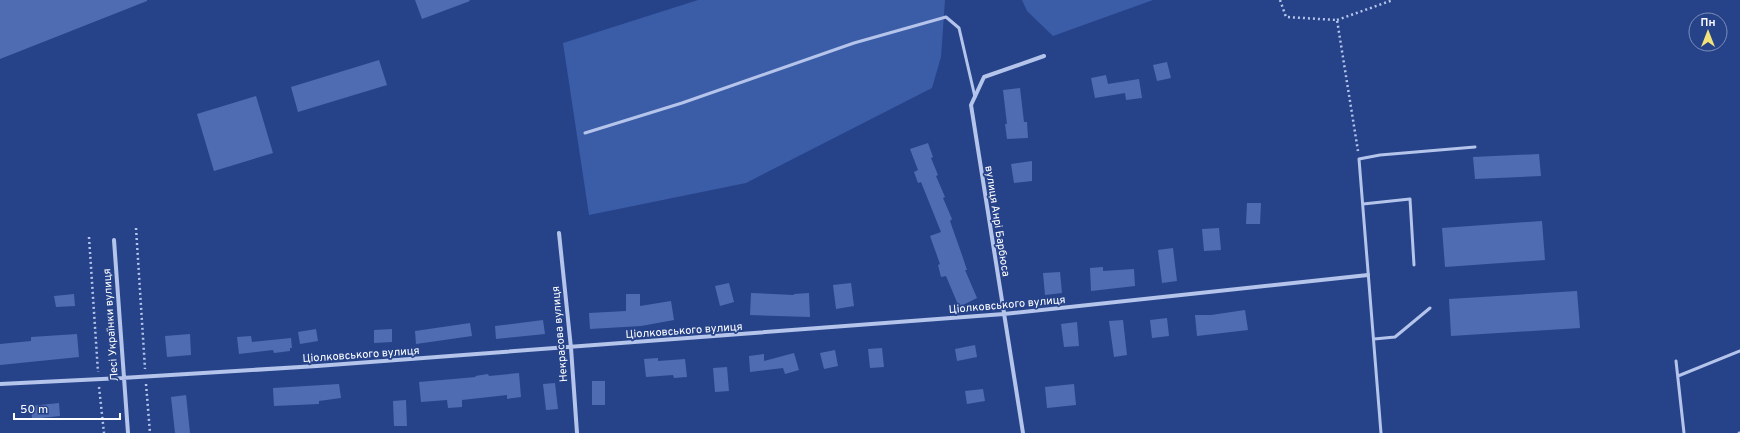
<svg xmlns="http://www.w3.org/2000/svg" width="1740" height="433" font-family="Overpass,sans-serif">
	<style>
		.green { fill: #3b5ca7 }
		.building { fill: #4f6cb2 }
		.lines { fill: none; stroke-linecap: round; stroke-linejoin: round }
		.path { stroke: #b4c4ea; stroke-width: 2.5; stroke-dasharray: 2 3; stroke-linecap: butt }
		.service { stroke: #b4c4ea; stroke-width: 3 }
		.minor { stroke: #b4c4ea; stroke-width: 4 }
		.labels { text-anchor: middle; stroke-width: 3.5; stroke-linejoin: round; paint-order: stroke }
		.street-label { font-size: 11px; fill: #fff; stroke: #26438a }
	</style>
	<rect width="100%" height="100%" fill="#26438a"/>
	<path class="green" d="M698,0H945L941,57L932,88L746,183L589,215L563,43Z
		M1022,0H1153L1053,36L1027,11Z"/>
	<path class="building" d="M0,0H147V1L0,59Z
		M415,0H469L470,1L422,19Z
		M379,60L387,85L298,112L291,87Z
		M1167,62L1171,78L1157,81L1153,65Z
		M1106,75L1108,84L1139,79L1142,98L1126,100L1125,93L1095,98L1091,78Z
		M1020,88L1024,122H1027L1028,138L1007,139L1005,124H1007L1003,90Z
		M256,96L273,153L214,171L197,114Z
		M928,143L933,157L931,158L938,175L936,176L945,197L943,198L952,219L950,221L963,258L967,270H965L977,298L959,307L946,276L941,277L938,265L940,264L930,236L941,232L921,182L918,183L914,172L918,170L910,149Z
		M1539,154L1541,176L1475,179L1473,157Z
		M1032,161V181L1014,183L1011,164Z
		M1247,203H1261L1260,224H1246Z
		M1542,221L1545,260L1445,267L1442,228Z
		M1219,228L1221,250L1204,251L1202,229Z
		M1173,248L1177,281L1162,283L1158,250Z
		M1103,267V271L1134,269L1135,286L1091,291L1090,268Z
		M1060,272L1062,293L1045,295L1043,273Z
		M729,283L734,302L720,306L715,286Z
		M851,283L854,306L836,309L833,285Z
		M1577,291L1580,328L1451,336L1449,299Z
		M751,293L794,295V294L809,293L810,317L750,315Z
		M74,294L75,306L56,307L54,296Z
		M626,294H640V306L671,301L674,320L641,326L590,329L589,313L626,311Z
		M1245,310L1248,330L1197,336L1195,315H1211Z
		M1167,318L1169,336L1152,338L1150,320Z
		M543,320L545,334L496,339L495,326Z
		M1123,320L1127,355L1114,357L1109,321Z
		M1077,322L1079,346L1064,347L1061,324Z
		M470,323L472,336L416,344L415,331Z
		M316,329L318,341L300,344L298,332Z
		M392,329V342L374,343V330Z
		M77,334L79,357L0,365V344L31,341V337Z
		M190,334L191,355L167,357L165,336Z
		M251,336L252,342L291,338L292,348H290V351L274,353L273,350L239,354L237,337Z
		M975,345L977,357L957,361L955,349Z
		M882,348L884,367L870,368L868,349Z
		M835,350L838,366L824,369L820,353Z
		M794,353L799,370L785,374L783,368L750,372L749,356L764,354V361Z
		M658,358V361L685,359L687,377L674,378L673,375L646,377L644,359Z
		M727,367L729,391L715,392L713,368Z
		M519,373L521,397L507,399V395L462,400V407L448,408L447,400L421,402L419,382L476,377L475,376L488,374L489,376Z
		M592,381H605V405H592Z
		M555,383L558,409L546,410L543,384Z
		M339,384L341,398L319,401V404L274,406L273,388Z
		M1074,384L1076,405L1047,408L1045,387Z
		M983,389L985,401L967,404L965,391Z
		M186,395L190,433H175L171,397Z
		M406,400L407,426H394L393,401Z
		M59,403L60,416L32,419L31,406Z"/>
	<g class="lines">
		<path class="path" d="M1280,0L1286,17L1337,20L1358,151
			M1337,20L1393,0
			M136,228L145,369
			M89,237L98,372
			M146,384L150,433
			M99,387L104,433"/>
		<path class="service" d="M585,133L682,103L854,43L946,17L959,28L975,97
			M1363,204L1410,199L1414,265
			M1374,339L1395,337L1430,308
			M1676,361L1684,433
			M1678,376L1740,351
			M1381,433L1359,159L1380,155L1475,147
			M1739,433H1740"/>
		<path class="minor" d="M559,233L571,348L577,433
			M114,240L128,433
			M0,384L122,378L317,366L1004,314L1368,275
			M1023,433L971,105L984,77L1044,56"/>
	</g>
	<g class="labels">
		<g class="street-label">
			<text transform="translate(998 221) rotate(81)" y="4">вулиця Анрі Барбюса</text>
			<text transform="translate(1007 304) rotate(-5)" y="4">Ціолковського вулиця</text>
			<text transform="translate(110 325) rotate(-94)" y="4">Лесі Українки вулиця</text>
			<text transform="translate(684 330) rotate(-4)" y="4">Ціолковського вулиця</text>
			<text transform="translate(559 334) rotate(-95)" y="4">Некрасова вулиця</text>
			<text transform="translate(361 354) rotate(-4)" y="4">Ціолковського вулиця</text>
		</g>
	</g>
	<g transform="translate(1708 32)"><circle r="19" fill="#26438a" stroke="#7d8eb9"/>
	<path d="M0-3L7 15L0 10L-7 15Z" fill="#f2e279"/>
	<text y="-6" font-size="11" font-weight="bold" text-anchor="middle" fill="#ffffff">Пн</text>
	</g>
	<path d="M14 413v6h106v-6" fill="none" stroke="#ffffff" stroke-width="2"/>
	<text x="20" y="413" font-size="12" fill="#ffffff" stroke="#26438a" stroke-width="3" paint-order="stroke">50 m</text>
</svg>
